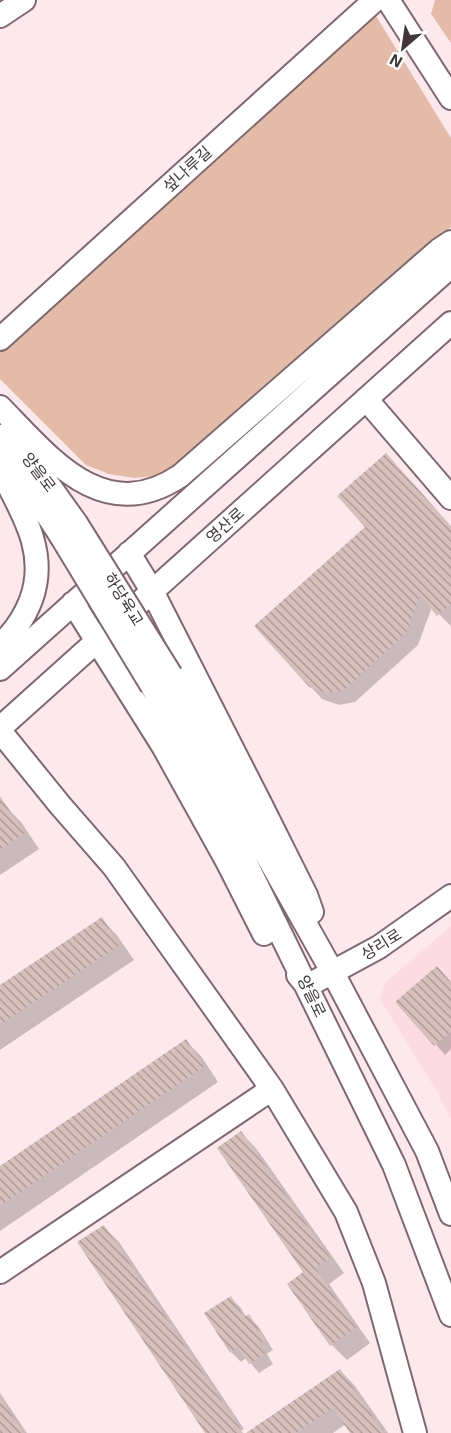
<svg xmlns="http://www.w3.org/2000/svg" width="451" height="1433" font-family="'Exo 2','Noto Sans KR',sans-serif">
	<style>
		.built { fill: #fcdbe2 }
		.park { fill: #e4bba8 }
		.shadow { fill: #0003 }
		.building { fill: url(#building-back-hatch) }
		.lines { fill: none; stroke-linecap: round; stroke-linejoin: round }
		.minor-casing { stroke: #7f696e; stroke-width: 26 }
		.minor { stroke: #fff; stroke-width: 22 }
		.minor-bridge-casing { stroke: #7f696e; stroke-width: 26; stroke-linecap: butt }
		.minor-bridge { stroke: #fff; stroke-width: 22 }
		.labels { text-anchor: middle; stroke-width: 4.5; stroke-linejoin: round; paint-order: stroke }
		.street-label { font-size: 16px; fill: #42383a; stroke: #fff }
	</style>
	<defs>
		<pattern id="building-back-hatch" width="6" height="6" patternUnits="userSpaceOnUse" patternTransform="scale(1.5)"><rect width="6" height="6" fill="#d7bfbc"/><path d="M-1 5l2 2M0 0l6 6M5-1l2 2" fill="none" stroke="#b09c9a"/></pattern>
	</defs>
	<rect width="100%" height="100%" fill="#fde9ed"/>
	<path class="built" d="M451,926V1120L438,1093L380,999L386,982Z"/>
	<path class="park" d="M435,0H451V43L431,14Z
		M376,16L451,138V227L177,465L155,476L134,478L109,474L86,465L0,379V352Z"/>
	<path class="shadow" d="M451,527V626L432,607L418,645L355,702L339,705L322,699L310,686L367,528Z
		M6,807L21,822L39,849L0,875V811Z
		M101,919L116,934L134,960L0,1050V987Z
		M451,983V1049L445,1055L398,1002Z
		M186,1041L201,1056L218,1082L0,1231V1168Z
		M241,1133L256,1148L344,1273L329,1284L370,1343L347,1360L332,1345L305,1273Z
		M104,1227L119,1242L244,1429L237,1433H208Z
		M231,1298L240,1307L247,1318L248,1316L258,1326L273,1350L267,1354L273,1364L259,1373L246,1358L241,1362L231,1352Z
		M340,1370L355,1386L388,1433H352L346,1424L333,1433H248Z
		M0,1393L27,1433H0Z"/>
	<path class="building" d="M386,453L451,526V604L437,616L420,596L406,633L343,691L326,693L309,687L254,626L365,527L337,496Z
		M0,796L25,833L0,850Z
		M102,917L120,945L0,1025V985Z
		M437,966L451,982V1032L434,1046L395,1002Z
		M186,1039L204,1067L0,1206V1166Z
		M241,1131L330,1258L315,1268L356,1328L330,1346L287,1284L303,1272L217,1148Z
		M104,1225L243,1433H205L77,1242Z
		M231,1296L244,1317L249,1314L265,1340L258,1344L265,1354L249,1364L238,1348L230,1353L204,1313Z
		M340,1369L384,1433H350L333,1408L296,1433H246Z
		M0,1398L24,1433H0Z"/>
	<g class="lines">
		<g class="minor-casing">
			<path id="minor" d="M388,0L451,98
				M0,16L24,0
				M0,339L375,0
				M366,399L451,498
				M0,407C50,458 103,527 180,476L439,250L451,242
				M8,433L43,477L76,523
				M2,446L61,536
				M0,469C21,511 49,551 31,600C24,618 15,632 0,645
				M129,553L152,591L260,803L306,895L312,912
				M73,603L163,746L228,863L264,934
				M0,669L451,266
				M171,675L256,836L333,973L427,1151L451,1214
				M152,686L240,851L394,1165L451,1315
				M0,728L451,323
				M0,731L60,805L114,867L272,1089L346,1212L374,1283L415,1433
				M298,975L307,986L379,947L451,896
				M0,1272L272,1089"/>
		</g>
		<use href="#minor" class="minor"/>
		<g class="minor-bridge-casing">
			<path id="minor-bridge" d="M76,523L171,675
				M61,536L152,686"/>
		</g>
		<use href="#minor-bridge" class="minor-bridge"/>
	</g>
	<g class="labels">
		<g class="street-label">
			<text transform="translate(187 169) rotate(-42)" y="6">섶나루길</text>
			<text transform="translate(39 472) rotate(53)" y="6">양을로</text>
			<text transform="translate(225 525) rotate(-42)" y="6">영산로</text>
			<text transform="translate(124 599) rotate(58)" y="6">하당육교</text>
			<text transform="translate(381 944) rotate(-32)" y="6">상리로</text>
			<text transform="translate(312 996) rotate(64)" y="6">양을로</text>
		</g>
	</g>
	<g transform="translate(403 48) rotate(209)" stroke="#ffffff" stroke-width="4.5" paint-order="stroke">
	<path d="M0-4.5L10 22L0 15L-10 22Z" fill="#42383a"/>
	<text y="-9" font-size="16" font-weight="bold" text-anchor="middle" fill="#42383a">N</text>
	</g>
</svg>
